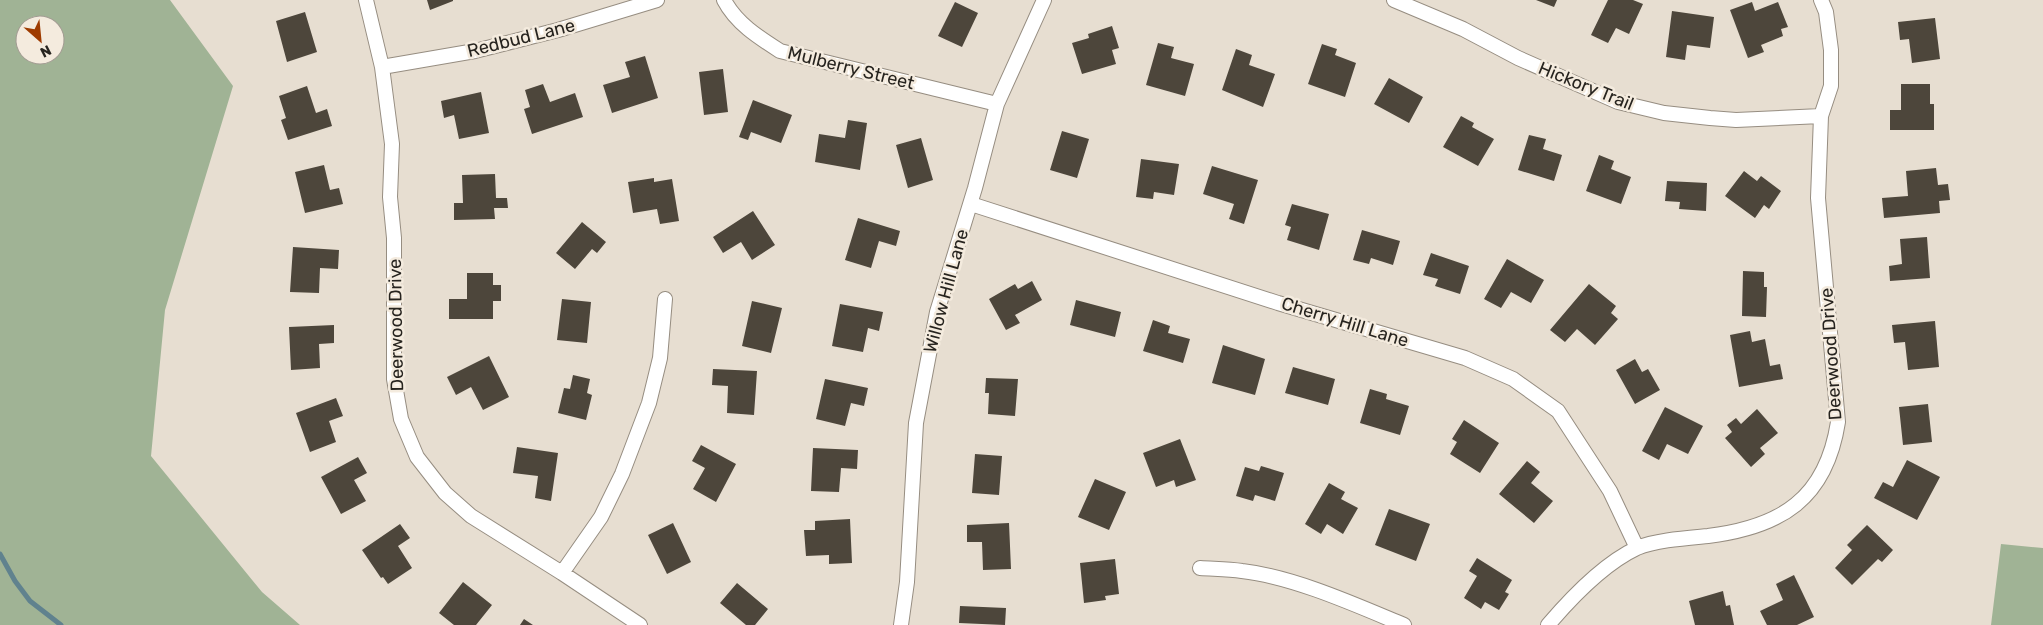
<svg xmlns="http://www.w3.org/2000/svg" width="2043" height="625" font-family="Rubik,sans-serif">
	<style>
		.green { fill: #a0b395; fill-rule: evenodd }
		.lines { fill: none; stroke-linecap: round; stroke-linejoin: round }
		.stream { stroke: #60828e; stroke-width: 5 }
		.building { fill: #4d463b }
		.minor-casing { stroke: #968d81; stroke-width: 16 }
		.minor { stroke: #fff; stroke-width: 14 }
		.labels { text-anchor: middle; stroke-width: 5; stroke-linejoin: round; paint-order: stroke }
		.street-label { font-size: 18px; fill: #27241f; stroke: #f4ebde }
	</style>
	<rect width="100%" height="100%" fill="#e7ded1"/>
	<path class="green" d="M0,0H170L233,86L165,310L151,456L262,592L300,625H0ZM25,25H55V55H25Z
		M2001,544L2043,548V625H1991Z"/>
	<g class="lines">
		<path class="stream" d="M0,554L15,581L30,601L61,625"/>
	</g>
	<path class="building" d="M427,0H453V1L430,10Z
		M1536,0H1557L1554,7Z
		M1608,0H1633L1643,4L1629,34L1616,28L1608,43L1591,35Z
		M955,2L978,13L962,47L938,36Z
		M1752,2L1755,11L1778,2L1788,27L1781,29L1783,36L1761,45L1764,52L1748,58L1730,10Z
		M1672,11L1714,17L1710,48L1687,45L1685,60L1666,57Z
		M305,12L317,52L287,62L276,21Z
		M1935,18L1940,59L1912,63L1909,39L1900,40L1898,22Z
		M1112,26L1119,48L1112,50L1116,64L1082,74L1072,43L1089,38L1088,34Z
		M1158,43L1174,47L1171,58L1194,64L1185,96L1146,85Z
		M1322,44L1337,49L1335,55L1356,63L1345,97L1308,84Z
		M1236,49L1252,55L1249,65L1275,74L1263,107L1222,90Z
		M645,56L658,98L612,113L603,85L630,77L625,62Z
		M723,69L728,112L704,115L699,72Z
		M1389,78L1423,97L1409,123L1374,104Z
		M543,84L550,102L575,93L583,117L532,134L524,109L530,107L525,90Z
		M1901,84H1930V104H1934V130H1890V110H1901Z
		M307,86L316,113L327,109L332,126L288,140L281,120L286,118L279,96Z
		M481,92L489,133L459,139L454,115L444,118L441,101Z
		M753,100L792,115L781,143L751,132L748,140L739,137Z
		M1461,116L1474,123L1472,127L1494,139L1478,166L1443,147Z
		M848,120L867,123L860,170L815,162L819,134L845,138Z
		M1062,131L1089,139L1077,178L1050,170Z
		M1529,135L1546,139L1543,149L1562,155L1554,181L1518,170Z
		M921,138L933,180L908,188L896,145Z
		M1599,155L1614,161L1611,169L1631,177L1621,204L1586,191Z
		M1141,159L1179,164L1174,195L1154,192L1153,199L1136,197Z
		M324,165L330,190L339,188L343,204L305,213L295,172Z
		M1212,166L1258,180L1244,224L1229,219L1234,204L1203,194Z
		M1936,168L1938,185L1948,184L1950,200L1939,201L1940,213L1884,218L1882,198L1908,196L1906,171Z
		M1744,171L1757,181L1761,176L1781,191L1769,209L1764,205L1755,218L1725,196Z
		M495,174L496,198H507L508,208H494L495,219L454,220V203H463L462,175Z
		M654,178V182L672,179L679,221L660,224L657,209L633,213L628,182Z
		M1667,181L1707,183L1706,211L1679,209L1680,202L1665,201Z
		M1292,204L1329,214L1319,250L1287,240L1291,227L1285,225Z
		M753,211L775,245L752,260L741,242L723,253L713,237Z
		M858,218L900,231L896,246L879,241L871,268L845,260Z
		M582,222L606,242L597,253L592,249L575,269L556,253Z
		M1362,230L1400,241L1393,265L1371,258L1369,264L1353,260Z
		M1927,237L1930,278L1890,281L1889,266L1902,264L1900,239Z
		M293,247L339,250L338,269L320,268L319,293L290,292Z
		M1431,253L1469,266L1460,294L1435,286L1438,279L1423,275Z
		M1507,259L1544,280L1531,303L1511,292L1501,308L1484,299Z
		M1743,271L1764,272V287H1767L1766,317L1742,316Z
		M467,273H493V285H501V301H493V319H449V299H467Z
		M1032,281L1042,300L1015,315L1020,323L1006,330L989,299L1015,284L1018,289Z
		M1589,284L1616,306L1611,313L1618,319L1595,345L1577,329L1565,342L1550,330Z
		M562,299L591,302L587,343L557,340Z
		M1076,300L1121,312L1115,337L1070,325Z
		M752,301L782,308L771,353L742,346Z
		M840,304L883,312L879,331L868,328L863,352L832,346Z
		M1153,320L1170,326L1168,333L1190,339L1183,363L1143,351Z
		M1935,321L1939,367L1908,370L1905,342L1894,343L1892,325Z
		M334,325V343L319,344L320,368L291,370L289,327Z
		M1750,331L1752,342L1765,339L1770,366L1780,364L1783,379L1739,387L1730,335Z
		M1223,345L1265,359L1255,395L1212,383Z
		M489,356L509,397L483,410L471,387L456,395L447,377Z
		M1635,359L1642,372L1648,369L1660,390L1635,404L1616,370Z
		M1293,367L1335,379L1328,405L1285,393Z
		M713,369L757,371L754,415L727,413L728,386L712,385Z
		M573,375L590,379L587,393L592,395L586,420L558,413L564,388L570,389Z
		M986,378L1018,379L1015,416L988,414L989,393H985Z
		M825,379L868,388L864,406L851,403L845,426L816,419Z
		M1370,389L1387,394L1386,399L1409,406L1400,435L1360,423Z
		M336,398L343,416L329,421L336,442L310,452L296,413Z
		M1928,404L1932,442L1903,445L1899,407Z
		M1665,407L1703,426L1688,454L1667,444L1659,460L1642,451Z
		M1757,409L1778,433L1760,448L1765,454L1751,467L1725,438L1732,432L1727,425L1736,418L1741,424Z
		M1464,420L1499,443L1480,473L1450,454L1457,442L1452,439Z
		M1180,439L1196,480L1176,487L1174,480L1156,487L1143,453Z
		M701,445L736,464L716,502L693,489L705,468L692,461Z
		M517,447L558,453L551,501L535,498L538,476L513,473Z
		M813,448L858,450L857,469L841,468L839,492L811,491Z
		M975,454L1002,456L999,495L972,493Z
		M358,457L367,473L354,480L366,501L341,514L321,477Z
		M1907,460L1940,477L1917,520L1874,498L1883,482L1893,487Z
		M1527,461L1540,472L1531,483L1553,501L1534,523L1499,494Z
		M1261,466L1284,473L1275,501L1255,495L1253,501L1236,496L1245,467L1259,471Z
		M1095,479L1126,492L1109,530L1078,517Z
		M1329,483L1345,492L1341,499L1358,508L1343,534L1327,524L1321,534L1305,524Z
		M1389,509L1430,524L1416,561L1375,545Z
		M850,519L852,563L829,564V555L806,556L804,530H815V521Z
		M673,523L691,562L667,574L648,535Z
		M1009,523L1011,569L983,570L982,542H967V525Z
		M400,524L410,538L398,546L412,568L388,584L383,577L381,578L362,550Z
		M1867,525L1893,550L1882,562L1878,559L1852,585L1835,568L1852,550L1847,545Z
		M1477,558L1512,580L1505,592L1509,594L1499,610L1485,602L1481,609L1464,598L1477,576L1469,571Z
		M1115,559L1119,594L1105,596L1106,600L1084,603L1080,563Z
		M1794,575L1814,617L1797,625H1767L1760,611L1783,600L1776,584Z
		M463,582L492,605L476,625H454L439,613Z
		M737,583L768,609L755,625H746L720,603Z
		M1723,591L1726,606L1730,605L1734,625H1695L1689,601Z
		M960,606L1006,608L1005,625L959,623Z
		M524,619L533,625H520Z"/>
	<g class="lines">
		<g class="minor-casing">
			<path id="minor" d="M366,0L382,67L392,144L390,197L394,238V379L401,419L417,457L445,493L471,516L562,573L640,625
				M724,0C736,23 758,37 780,51L997,104
				M1394,0L1463,29L1518,58L1618,102L1664,113L1710,118L1736,120L1821,116
				M382,67L475,51L558,30L657,0
				M971,204L1278,303L1465,358L1513,379L1558,411L1610,491L1637,548
				M1200,568C1214,569 1228,569 1242,571C1294,577 1356,605 1404,625
				M562,573L601,517L622,474L649,403L660,358L665,299
				M901,625L907,582L916,423L937,312L975,188L997,104L1044,0
				M1548,625C1571,598 1605,563 1637,548C1656,540 1687,538 1708,536C1781,527 1826,499 1838,422L1818,198L1821,116L1831,86V50L1826,12L1821,0"/>
		</g>
		<use href="#minor" class="minor"/>
	</g>
	<g class="labels">
		<g class="street-label">
			<text transform="translate(521 38) rotate(-14)" y="6">Redbud Lane</text>
			<text transform="translate(851 68) rotate(14)" y="6">Mulberry Street</text>
			<text transform="translate(1586 86) rotate(22)" y="6">Hickory Trail</text>
			<text transform="translate(946 291) rotate(-75)" y="6">Willow Hill Lane</text>
			<text transform="translate(1345 322) rotate(17)" y="6">Cherry Hill Lane</text>
			<text transform="translate(396 325) rotate(-91)" y="6">Deerwood Drive</text>
			<text transform="translate(1831 354) rotate(-94)" y="6">Deerwood Drive</text>
		</g>
	</g>
	<g transform="translate(40 40) rotate(153)"><circle r="24" fill="#f4ebde" stroke="#a29b92"/>
	<path d="M0-4L9 19L0 12L-9 19Z" fill="#9e3b00"/>
	<text y="-8" font-size="14" font-weight="bold" text-anchor="middle" fill="#27241f">N</text>
	</g>
</svg>
